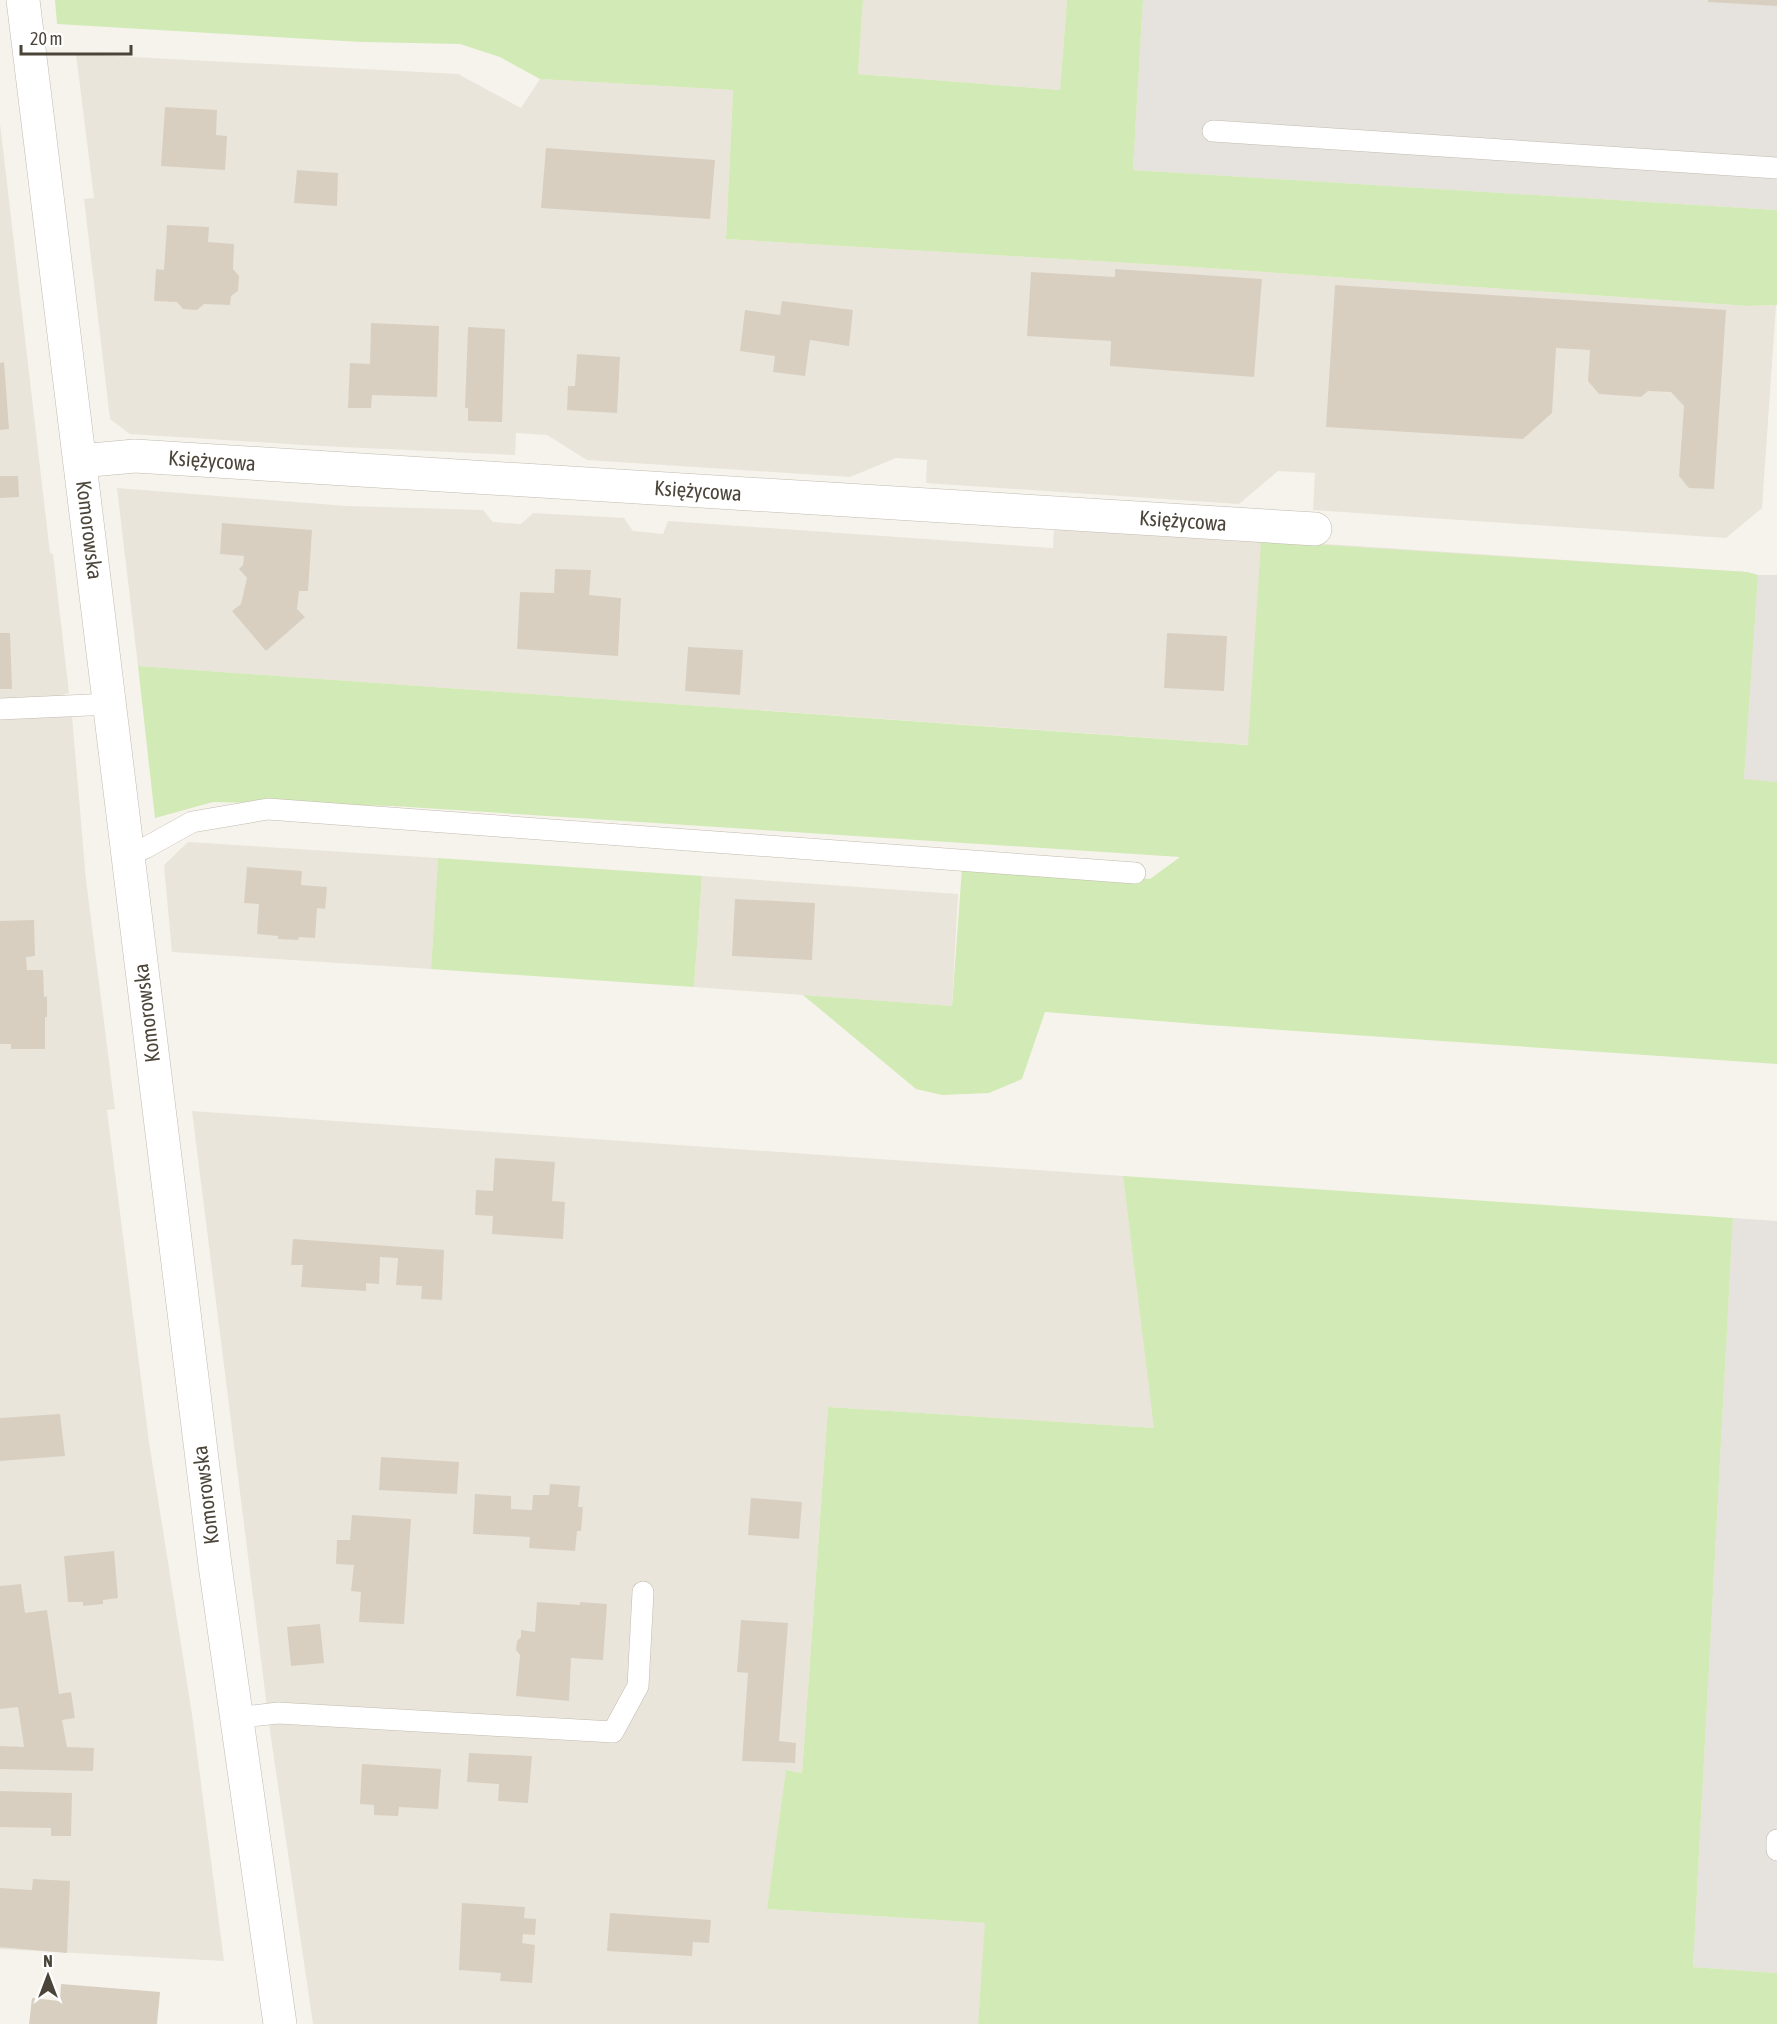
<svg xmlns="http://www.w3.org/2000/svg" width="1777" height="2024" font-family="'Asap Condensed',sans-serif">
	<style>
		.residential { fill: #eae5da }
		.industrial { fill: #e6e2dd }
		.green { fill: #d2eab5 }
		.building { fill: #d8cfc1 }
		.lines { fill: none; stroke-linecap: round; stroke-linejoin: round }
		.service-casing { stroke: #c2bbae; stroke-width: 22 }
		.minor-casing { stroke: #c2bbae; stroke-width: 34 }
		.tertiary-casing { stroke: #c2bbae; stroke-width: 34 }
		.service { stroke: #fff; stroke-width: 21 }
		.minor { stroke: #fff; stroke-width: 33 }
		.tertiary { stroke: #fff; stroke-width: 33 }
		.labels { text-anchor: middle; stroke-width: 6; stroke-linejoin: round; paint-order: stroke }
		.street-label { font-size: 21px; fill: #4b4439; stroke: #fff }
	</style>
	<rect width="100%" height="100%" fill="#f6f3ec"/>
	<path class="residential" d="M863,0H1067L1060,90L858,74Z
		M76,54L458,74L521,108L540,79L733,90L726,239L1179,266L1748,306L1776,305L1762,508L1726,538L1313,510L1315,473L1278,471L1239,504L926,483L927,460L896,458L850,477L587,460L547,435L516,433L515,455L320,446L130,434L110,419L84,199L94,198Z
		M0,123L50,553L53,554L69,693L54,698L0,700Z
		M117,488L347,506L483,510L493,522L521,524L533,513L624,518L633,531L663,534L668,521L1053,548L1054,526L1747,572L1758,575L1744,780L138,666Z
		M72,716L86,880L115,1109L107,1110L149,1442L192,1714L224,1961L0,1949V719Z
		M188,842L438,858L431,969L172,952L164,865Z
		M702,876L958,894L952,1006L694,987Z
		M192,1111L1123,1176L1155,1428L828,1407L802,1773L787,1770L767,1909L986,1923L978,2024H313L270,1731Z"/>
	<path class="industrial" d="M1143,0H1777V210L1133,170Z
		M1758,575H1777V782L1744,780Z
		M1733,1218L1777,1221V1973L1693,1967Z"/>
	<path class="green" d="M55,0H863L858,74L1060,90L1067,0H1143L1133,170L1777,210V305L1748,306L1179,266L726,239L733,90L540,79L500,57L460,44L361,42L57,24Z
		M1261,541L1747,572L1758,575L1744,779L1777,782V1064L1209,1025L1045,1012L1022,1079L989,1093L942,1095L916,1089L803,995L952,1006L962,868L1150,879L1180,857L393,806L213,802L155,818L138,666L1248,745Z
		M438,858L702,876L694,987L431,969Z
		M1123,1176L1733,1218L1693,1967L1777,1973V2024H978L985,1923L767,1909L786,1770L802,1773L828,1407L1154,1428Z"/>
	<path class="building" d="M1708,0H1777V6L1708,2Z
		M165,107L217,110L216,135L227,136L225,170L161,166Z
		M546,148L715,160L710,219L541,208Z
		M297,170L338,173L337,206L294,203Z
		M167,225L209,227L208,242L234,244L233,269L239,276L238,291L231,296L230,305L204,304L197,310L183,309L177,302L154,301L156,269L164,270Z
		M1115,269L1262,279L1254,377L1110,366L1111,341L1027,336L1031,272L1115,277Z
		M1335,285L1726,310L1714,489L1689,488L1679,476L1684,406L1671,392L1648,391L1641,397L1599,394L1588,381L1590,350L1556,348L1552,413L1523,439L1326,427Z
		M782,301L853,310L849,346L810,340L805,376L773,372L775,356L740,351L745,310L780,315Z
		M371,323L439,326L437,397L372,395L371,408H348L350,363L370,364Z
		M468,327L505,329L502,422L468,421V408H465Z
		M577,354L620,357L617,413L567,410L568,386H575Z
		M4,362L9,429L0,430V363Z
		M0,476H18L19,497L0,498Z
		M222,523L312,530L308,591H299L297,609L305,617L266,651L232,611L241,604L247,578L239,569L243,565L244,556L220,554Z
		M555,569L591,570L589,595L621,598L618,656L517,649L520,592L554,593Z
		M0,633H10L12,689H0Z
		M1167,633L1227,636L1224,691L1164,688Z
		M688,647L743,650L740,695L685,691Z
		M247,867L302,871L301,885L327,887L325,909L317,908L315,938L299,937L298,940L278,939V936L257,934L259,904L244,903Z
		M735,899L815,903L812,960L732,956Z
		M34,920L35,956L26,957L27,970H43L44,997L47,996V1017H45V1049H11V1044H0V921Z
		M495,1158L555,1162L552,1201L565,1202L563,1239L492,1234L493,1216L475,1215L476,1190L493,1191Z
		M293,1239L444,1250L442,1300L421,1299L422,1286L396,1285L398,1258L380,1257L379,1284L366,1283V1291L301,1287L303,1265H291Z
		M60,1414L65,1456L0,1461V1418Z
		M381,1457L459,1462L457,1494L379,1490Z
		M550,1484L580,1486L578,1507H583L581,1531H577L575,1551L529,1548L530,1537L473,1534L475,1494L511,1496V1509L532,1510L533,1495H549Z
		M751,1498L802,1502L799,1539L748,1535Z
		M352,1515L411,1519L404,1624L359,1622L361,1592L351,1591L354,1565L336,1564L337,1540H350Z
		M114,1551L118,1598L103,1600V1604L83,1606V1602H68L64,1556Z
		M21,1584L25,1613L47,1610L59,1694L71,1692L75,1718L62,1720L67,1747L94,1748L93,1771L0,1769V1746L24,1747L18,1707L0,1709V1586Z
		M537,1602L580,1605V1602L607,1604L603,1660L571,1658L569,1701L516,1696L520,1655L516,1650L517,1641L521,1637V1630L535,1632Z
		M741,1620L788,1623L779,1741L796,1743L795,1763L742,1761L748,1673L737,1672Z
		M320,1624L324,1663L291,1666L287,1627Z
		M469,1753L532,1756L528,1803L498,1801L499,1784L467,1782Z
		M362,1764L441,1769L438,1809L399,1807L398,1816L374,1815V1805L360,1804Z
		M0,1791L72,1793L71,1836H51V1828L0,1827Z
		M33,1879L70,1881L67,1953L0,1947V1888L32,1890Z
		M462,1903L525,1907L524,1918L536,1919L535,1935L523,1934L522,1943L535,1945L532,1983L500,1981L501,1973L459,1970Z
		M610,1913L711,1920L709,1943L693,1942L692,1956L607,1951Z
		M61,1984L160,1992L157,2024H29L32,1998L60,2001Z"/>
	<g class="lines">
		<g class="service-casing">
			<path id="service" d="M1213,131L1777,168
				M0,709L111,704
				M128,855L147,847L192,822L268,809L1135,873
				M235,1718L278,1713L613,1732L638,1686L643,1592
				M1777,1840V1850"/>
		</g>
		<g class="minor-casing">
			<path id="minor" d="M80,461L135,456L1315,529"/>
		</g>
		<g class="tertiary-casing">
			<path id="tertiary" d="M23,0L215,1565L280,2024"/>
		</g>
		<use href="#service" class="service"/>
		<use href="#minor" class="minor"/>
		<use href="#tertiary" class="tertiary"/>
	</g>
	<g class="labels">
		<g class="street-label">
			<text transform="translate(212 461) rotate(4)" y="7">Księżycowa</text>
			<text transform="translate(698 491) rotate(4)" y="7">Księżycowa</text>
			<text transform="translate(1183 521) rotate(4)" y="7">Księżycowa</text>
			<text transform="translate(89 530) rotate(83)" y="7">Komorowska</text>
			<text transform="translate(147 1013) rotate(-97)" y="7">Komorowska</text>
			<text transform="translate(206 1495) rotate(-97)" y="7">Komorowska</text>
		</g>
	</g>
	<g transform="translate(48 1976)" stroke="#ffffff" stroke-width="4.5" paint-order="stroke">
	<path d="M0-4.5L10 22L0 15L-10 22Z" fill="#4b4439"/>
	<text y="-9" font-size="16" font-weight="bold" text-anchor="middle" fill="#4b4439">N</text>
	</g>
	<path d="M21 45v9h110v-9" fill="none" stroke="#4b4439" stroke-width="3"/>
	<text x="30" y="45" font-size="18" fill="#4b4439" stroke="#ffffff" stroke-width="4.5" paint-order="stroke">20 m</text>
</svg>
